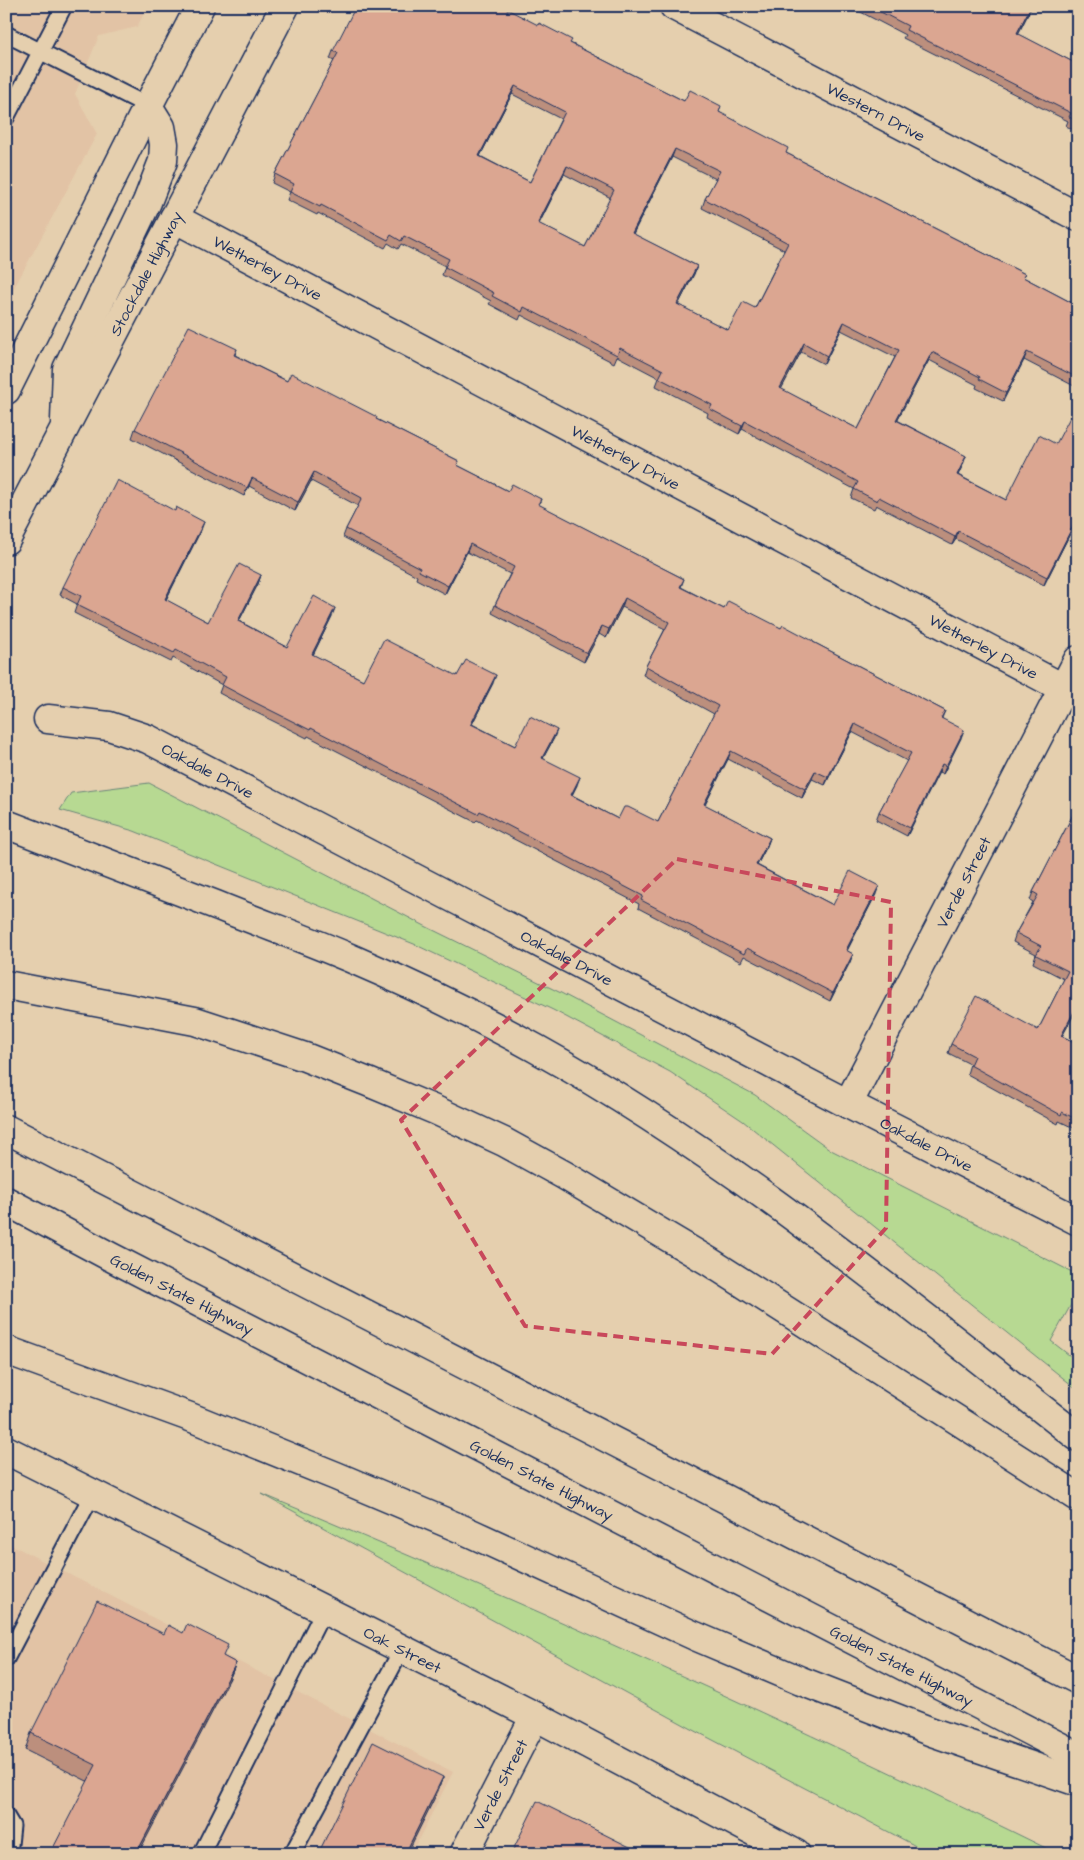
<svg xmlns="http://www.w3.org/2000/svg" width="1084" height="1860" font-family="'Architects Daughter',sans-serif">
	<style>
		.built { fill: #e2c3a5 }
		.green { fill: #b7d992; stroke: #698478 }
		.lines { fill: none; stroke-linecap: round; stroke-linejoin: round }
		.service-casing { stroke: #1b2f5e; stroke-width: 19 }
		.minor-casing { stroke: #1b2f5e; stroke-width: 31 }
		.secondary-casing { stroke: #1b2f5e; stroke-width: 31 }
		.motorway-casing { stroke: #1b2f5e; stroke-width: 31 }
		.service { stroke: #e5cfae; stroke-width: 15 }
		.minor { stroke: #e5cfae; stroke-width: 28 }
		.secondary { stroke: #e5cfae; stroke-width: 28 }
		.motorway { stroke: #e5cfae; stroke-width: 28 }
		.wall { fill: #bc8f7d; stroke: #1b2f5e; fill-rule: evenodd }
		.shaded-wall { fill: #997466; stroke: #1b2f5e }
		.building { fill: #dba691; stroke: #1b2f5e; fill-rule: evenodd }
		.marked { fill: none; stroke: #c8485b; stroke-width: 4; stroke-dasharray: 10 6; stroke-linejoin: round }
		.labels { text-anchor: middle; stroke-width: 5; stroke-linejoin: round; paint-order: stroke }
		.street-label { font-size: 16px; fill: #1b2f5e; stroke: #e5cfae }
	</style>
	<rect width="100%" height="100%" fill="#e5cfae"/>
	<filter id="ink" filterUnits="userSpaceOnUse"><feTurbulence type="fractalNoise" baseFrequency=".02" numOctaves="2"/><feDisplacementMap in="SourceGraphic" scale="10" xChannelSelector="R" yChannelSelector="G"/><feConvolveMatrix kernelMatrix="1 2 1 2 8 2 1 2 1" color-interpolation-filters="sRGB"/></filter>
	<g filter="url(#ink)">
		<path class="built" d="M6,6H148L137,27L99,36L75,94L97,134L6,303Z
			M6,1542L453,1772L411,1854H6Z"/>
		<path class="green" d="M149,783L427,927L561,993L755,1095L831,1150L1078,1275V1292L1051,1341L1078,1362V1390L743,1121L670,1072L553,1010L414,944L134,831L60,810L71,793Z
			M262,1494C531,1605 796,1725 1058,1854H931L690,1728Z"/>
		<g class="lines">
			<g class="service-casing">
				<path id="service" d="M6,34L148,106
					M6,118L64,6
					M6,1659L93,1493
					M6,1816L12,1826L9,1854
					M201,1854L324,1610
					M292,1854L402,1649"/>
			</g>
			<g class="minor-casing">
				<g id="minor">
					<path id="s1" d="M674,6L1078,217"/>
					<path id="s2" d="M174,218L1078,696"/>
					<path id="s3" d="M48,719L109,726L148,739L848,1104L1078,1221"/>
					<path id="s4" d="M848,1104L1078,660"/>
					<path id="s5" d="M464,1854L535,1716"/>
				</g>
			</g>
			<g class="secondary-casing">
				<g id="secondary">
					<path d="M6,390L148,106L200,6"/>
					<path d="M65,420L67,369L147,202L163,161L164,144L161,127L148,106"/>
					<path id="s6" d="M6,540L285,6"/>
					<path id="s7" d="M6,1450L535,1716L796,1854"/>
				</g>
			</g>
			<g class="motorway-casing">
				<g id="motorway">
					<path d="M6,824C76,851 146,878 216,905C260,923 306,939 350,958C413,985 475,1015 535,1048C730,1156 902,1300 1078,1437"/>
					<path d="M6,985L195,1021L305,1057L368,1082L435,1110L504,1142L564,1175L710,1262L1078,1497"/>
					<path d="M6,1129L1078,1680"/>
					<path id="s8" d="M6,1201L109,1256L1078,1756"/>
					<path d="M6,1350L190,1417L336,1476L464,1530L695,1636L801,1681L932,1732L1078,1782"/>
				</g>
			</g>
			<use href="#service" class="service"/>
			<use href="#minor" class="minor"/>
			<use href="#secondary" class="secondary"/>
			<use href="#motorway" class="motorway"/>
		</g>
		<path class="wall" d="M852,6H1032L1018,34L1075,63L1078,57V132L1066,126L1068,121L903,38L905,35L851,7Z
			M483,9L570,43L684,101L719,112L786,153L1025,274L1023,277L1078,306V394L1075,392L1076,387L1024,360L1003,401L976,388L977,385L929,360L897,420L966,456L958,475L1006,500L1078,518L1044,585L956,539L952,545L876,505L874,509L851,498L854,489L742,429L739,434L707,417L708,413L656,386L659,378L617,356L614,363L521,315L519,320L489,304L491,301L442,275L445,266L401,244L398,249L388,243L385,248L318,213L317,215L287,200L290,192L272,183L275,174L334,61L330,59L333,51ZM512,94L561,119L530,182L480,156ZM672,157L716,179L705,199L702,208L784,250L755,308L728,330L678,305L694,274L697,266L633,234ZM564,174L611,198L585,247L539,224ZM841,330L895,357L858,429L781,389L801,352L824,364Z
			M237,349L235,355L287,381L376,419L459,461L457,465L508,491L541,499L539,505L684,579L681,587L724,609L781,628L813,642L945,711L942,718L961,738L943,774L939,772L907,836L876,820L879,812L907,761L852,732L825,785L812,779L802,798L728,759L705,805L770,838L767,846L757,865L833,905L876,894L847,951L853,954L850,962L830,1001L744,956L741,962L638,908L639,904L477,820L475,822L308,736L307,738L251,710L219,693L222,685L173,658L171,662L74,613L77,604L60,595L63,587L201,530L166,600L208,622L261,575L258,584L239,621L287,647L332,616L313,655L363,680L457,676L493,683L472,724L515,746L554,738L543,758L577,785L572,795L618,819L658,822L714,714L643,675L646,666L665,629L622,607L606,638L599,634L584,662L492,613L495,605L510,574L467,552L445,594L416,579L417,576L343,537L346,529L358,506L311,481L295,511L249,486L244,496L132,438L135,429Z
			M1078,805V1007L1062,1036L1078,1044V1130L1059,1121L1058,1124L967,1074L970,1064L948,1053L951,1044L1038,1030L1064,979L1033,963L1036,954L1013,942L1016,933L1033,902L1030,900L1033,892Z
			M224,1657L236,1663L229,1680L87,1781L25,1750L31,1733Z"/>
		<path class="shaded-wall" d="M1031,6H1032L1014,42L1017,33Z
			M515,86L512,94L476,164L479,156Z
			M675,149L672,157L629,241L632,233Z
			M567,166L564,174L535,231L538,223Z
			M697,266L694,274L674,313L677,304Z
			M844,322L841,330L824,364L827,356Z
			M804,343L801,352L777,397L780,388Z
			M932,352L929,360L893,428L896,420Z
			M1027,352L1024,360L1003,401L1006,393Z
			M745,421L742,429L739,434L742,426Z
			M966,456L963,465L954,483L957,475Z
			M314,472L311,481L295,511L298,502Z
			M252,478L249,486L244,496L247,488Z
			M1078,516V518L1044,585L1047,577Z
			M204,522L201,530L162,607L165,599Z
			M958,531L956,539L952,545L955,537Z
			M470,544L467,552L445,594L448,586Z
			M261,575L258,584L235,629L238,621Z
			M625,598L622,607L606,638L609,629Z
			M335,608L332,616L309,663L312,654Z
			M602,626L599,634L584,662L587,653Z
			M496,675L493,683L468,732L471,724Z
			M855,724L852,732L825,785L828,777Z
			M557,730L554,738L539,766L542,758Z
			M964,730L961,738L943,774L946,766Z
			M731,751L728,759L701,812L704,804Z
			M942,764L939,772L907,836L910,828Z
			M815,771L812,779L802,798L805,789Z
			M580,777L577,785L568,803L571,795Z
			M770,838L767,846L753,873L756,865Z
			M879,886L876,894L843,958L846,950Z
			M853,954L850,962L830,1001L833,993Z
			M1078,1004V1007L1058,1044L1061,1036Z
			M236,1663L229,1680L138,1854H136Z
			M443,1777L438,1791L407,1854H405Z"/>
		<path class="building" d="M356,6H478L483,9L484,6H501L538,25L539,23L572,40L570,43L684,101L690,90L721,106L719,112L788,148L786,153L1025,274L1023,277L1078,306V378L1027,352L1006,393L979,379L980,377L932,352L896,420L966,456L957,475L1006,500L1039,435L1056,444L1078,402V516L1047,577L958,531L955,537L879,497L877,501L854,489L858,482L745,421L742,426L710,409L712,405L659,378L663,370L620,348L617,355L524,307L522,312L492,296L494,293L445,267L449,259L404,236L401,241L391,235L388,240L321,205L320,207L290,192L294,184L275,174L338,53L333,51ZM515,86L565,112L530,182L479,156ZM675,149L720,171L705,199L788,243L755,308L743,302L728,330L677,304L697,266L632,233ZM567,166L614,190L585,247L538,223ZM844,322L899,350L858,429L780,388L804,343L827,356Z
			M869,6H1031L1017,33L1075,63L1078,57V121L1069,117L1071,113L906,30L908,26Z
			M189,326L237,349L234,355L287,381L291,373L377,417L376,419L459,461L457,465L508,491L512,484L541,499L538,504L684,579L680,587L724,609L728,601L781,628L783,625L813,641V642L945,711L941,718L964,730L946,766L942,764L910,828L879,812L911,753L855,724L828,777L815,771L805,789L731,751L704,804L770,838L756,865L833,905L850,871L879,886L846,950L853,954L833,993L747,948L744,954L641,900L643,896L480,811L478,814L311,728L310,730L254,702L222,685L226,677L176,650L174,653L77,605L81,596L63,587L117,480L175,511L176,507L204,522L165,599L208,622L239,564L261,575L238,621L287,647L314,596L335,608L312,654L363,680L384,639L457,676L466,660L496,675L471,724L515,746L530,716L557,730L542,758L580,777L571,795L618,819L624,807H628L658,822L718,706L646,666L669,622L625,598L609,629L602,626L587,653L495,605L514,567L470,544L448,586L419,571L420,568L346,529L362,498L314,472L298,502L252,478L247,488L135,429Z
			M1078,805V1004L1061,1036L1078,1044V1120L1062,1112L1061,1115L970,1065L974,1056L951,1044L976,996L1038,1030L1068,971L1036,955L1041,946L1016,933L1038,895L1033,892Z
			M97,1601L164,1634L168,1625L183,1633L187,1624L228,1645L223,1656L236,1663L136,1854H50L96,1765L31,1733Z
			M373,1742L443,1777L405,1854H318Z
			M537,1801L644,1854H511Z"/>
	</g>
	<path class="marked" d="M677,859L891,902L886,1228L772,1354L525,1326L401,1120Z"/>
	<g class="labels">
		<g class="street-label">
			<text dy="6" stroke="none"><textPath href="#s1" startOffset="228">Western Drive</textPath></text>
			<text dy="6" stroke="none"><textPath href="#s2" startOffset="106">Wetherley Drive</textPath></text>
			<text dy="6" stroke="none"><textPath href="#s6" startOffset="301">Stockdale Highway</textPath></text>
			<text dy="6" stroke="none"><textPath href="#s2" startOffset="511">Wetherley Drive</textPath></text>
			<text dy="6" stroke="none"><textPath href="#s2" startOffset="916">Wetherley Drive</textPath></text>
			<text dy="6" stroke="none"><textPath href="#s3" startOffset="170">Oakdale Drive</textPath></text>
			<text dy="6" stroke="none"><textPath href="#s4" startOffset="250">Verde Street</textPath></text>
			<text dy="6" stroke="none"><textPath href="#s3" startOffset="575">Oakdale Drive</textPath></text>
			<text dy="6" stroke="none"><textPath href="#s3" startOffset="980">Oakdale Drive</textPath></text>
			<text dy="6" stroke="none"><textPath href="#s8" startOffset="199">Golden State Highway</textPath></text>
			<text dy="6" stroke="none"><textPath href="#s8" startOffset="604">Golden State Highway</textPath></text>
			<text dy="6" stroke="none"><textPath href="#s7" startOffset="444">Oak Street</textPath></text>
			<text dy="6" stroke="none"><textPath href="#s8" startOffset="1009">Golden State Highway</textPath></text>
			<text dy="6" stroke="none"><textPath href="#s5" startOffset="78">Verde Street</textPath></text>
		</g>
	</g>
	<rect width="1084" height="1860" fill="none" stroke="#e5cfae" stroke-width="25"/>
	<rect x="12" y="12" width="1059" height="1835" fill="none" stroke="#1b2f5e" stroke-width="2" filter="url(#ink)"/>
</svg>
